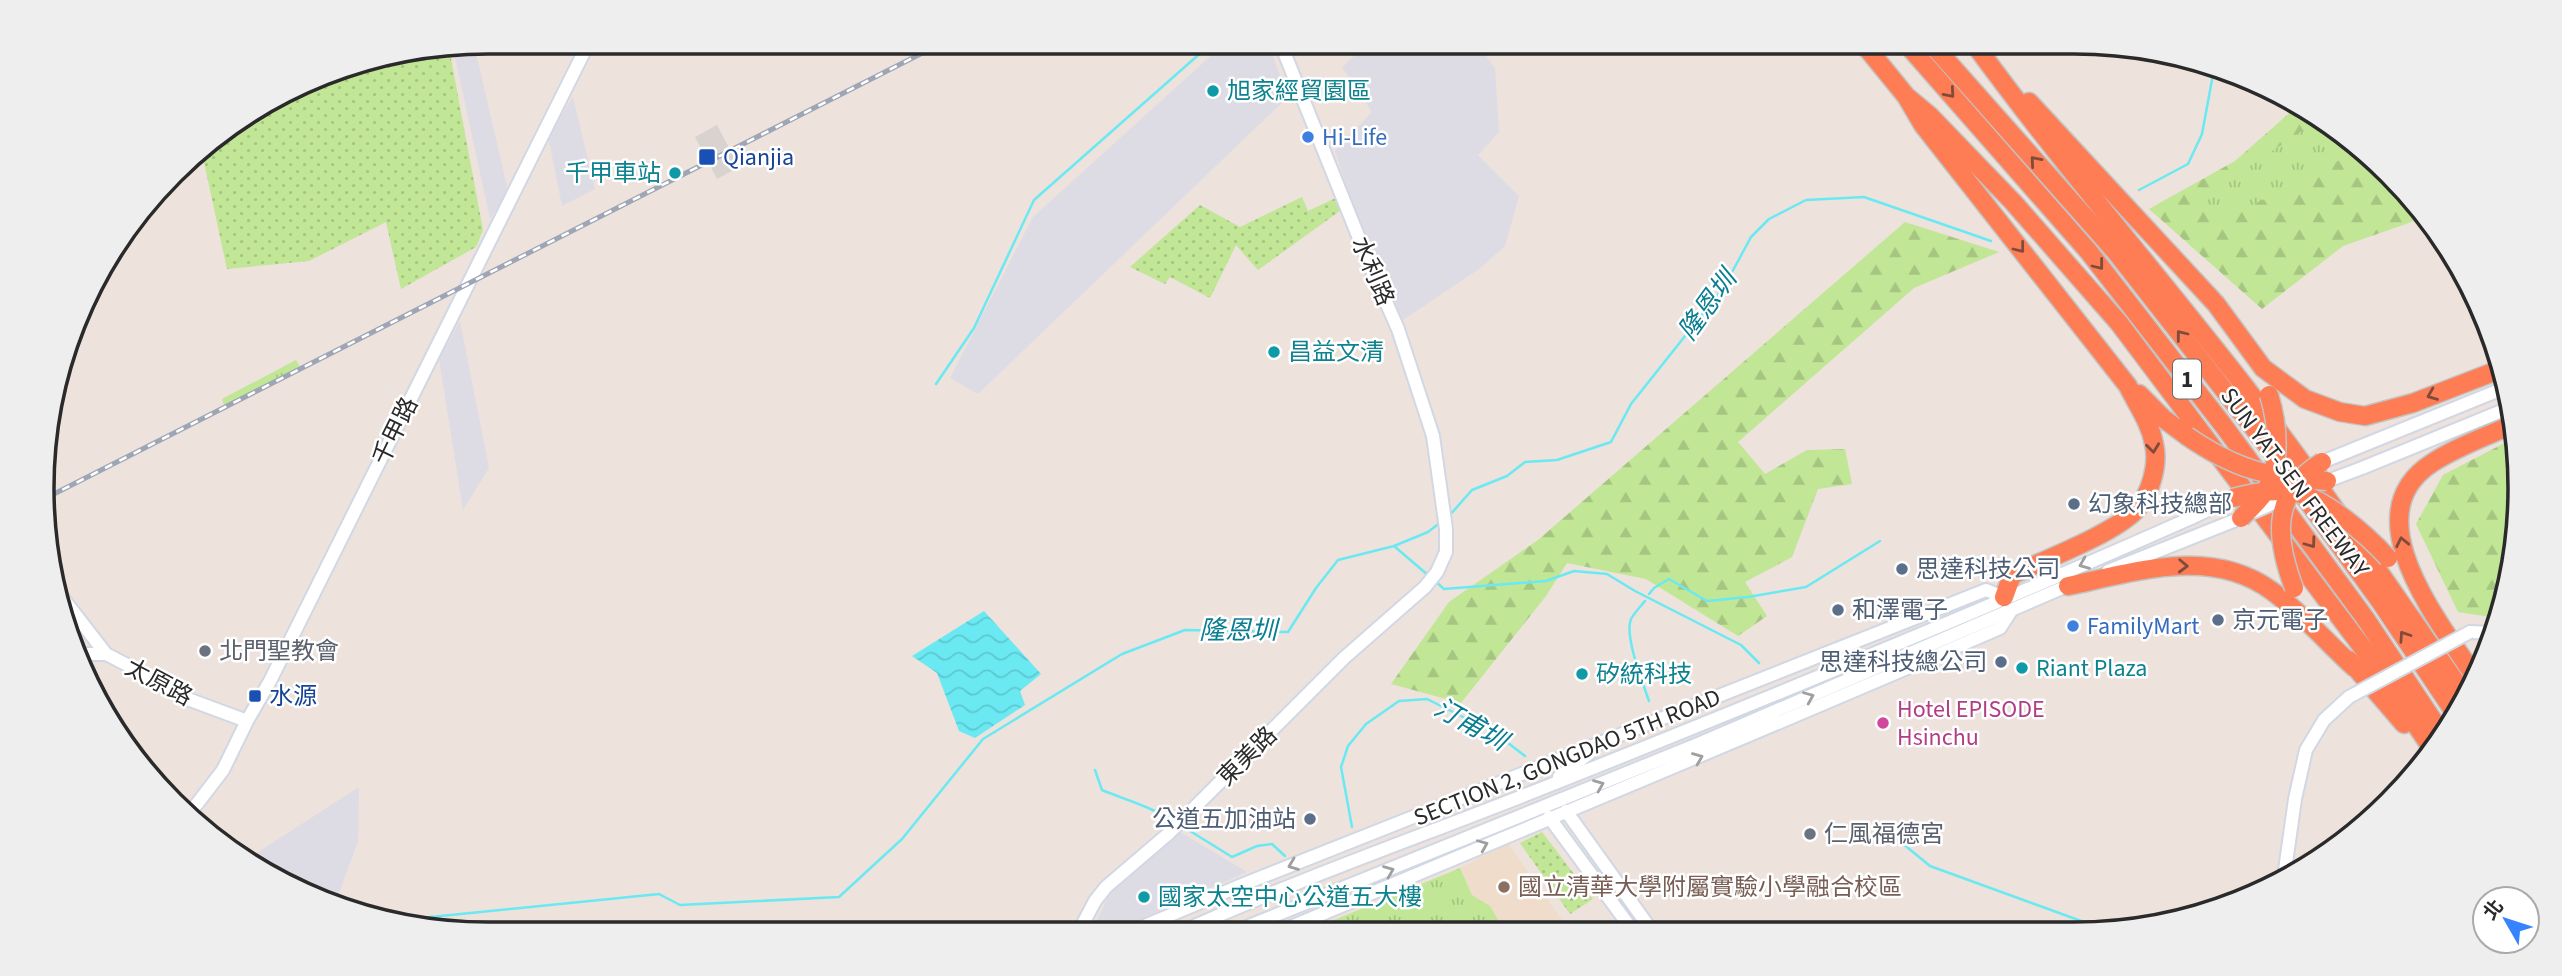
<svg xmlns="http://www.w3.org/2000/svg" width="2562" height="976" font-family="'Source Sans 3','Noto Sans TC',sans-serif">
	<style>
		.industrial { fill: #dddce5 }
		.education { fill: #efdcca }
		.grass { fill: url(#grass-dots) }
		.forest { fill: url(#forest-firs) }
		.park { fill: url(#park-tufts) }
		.plaza { fill: #d9d3cf }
		.water { fill: url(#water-waves) }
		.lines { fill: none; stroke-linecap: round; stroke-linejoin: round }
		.stream { stroke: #6ae9f3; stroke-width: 2.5 }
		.minor-casing { stroke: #d1d8e4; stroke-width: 16 }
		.highway-casing { stroke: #c3c3c3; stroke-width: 21 }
		.minor { stroke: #fff; stroke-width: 12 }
		.highway { stroke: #ff7d54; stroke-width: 18 }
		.rail-casing { stroke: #9ea6b5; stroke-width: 5 }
		.rail { stroke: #fff; stroke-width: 2.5; stroke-dasharray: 8; stroke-linecap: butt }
		.minor-bridge-casing { stroke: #d1d8e4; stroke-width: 16; stroke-linecap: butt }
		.highway-bridge-casing { stroke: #c3c3c3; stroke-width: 21; stroke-linecap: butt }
		.minor-bridge { stroke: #fff; stroke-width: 12 }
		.highway-bridge { stroke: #ff7d54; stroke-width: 18 }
		.oneway { stroke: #7f4b3b }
		.oneway2 { stroke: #9f9f9f }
		.culture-dot { fill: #0f9aa8; stroke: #fff; stroke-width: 2.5 }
		.shop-dot { fill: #3f7fe0; stroke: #fff; stroke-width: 2.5 }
		.transit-dot { fill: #1a4fb4; stroke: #fff; stroke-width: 2.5 }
		.service-dot { fill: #5c6f8a; stroke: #fff; stroke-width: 2.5 }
		.worship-dot { fill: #6b7280; stroke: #fff; stroke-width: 2.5 }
		.hotel-dot { fill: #d1479c; stroke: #fff; stroke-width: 2.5 }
		.education-dot { fill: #8d6e63; stroke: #fff; stroke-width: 2.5 }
		.labels { text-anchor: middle; stroke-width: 5; stroke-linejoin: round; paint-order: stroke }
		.shield { fill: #fff; stroke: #6a6a6a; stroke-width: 2 }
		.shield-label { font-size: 23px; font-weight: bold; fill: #2a2a2a }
		.culture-label { font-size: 24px; fill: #0d838f; stroke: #fff; text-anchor: start }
		.shop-label { font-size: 24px; fill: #366cbe; stroke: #fff; text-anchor: start }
		.transit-label { font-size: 24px; fill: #164399; stroke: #fff; text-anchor: start }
		.street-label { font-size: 24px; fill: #2a2a2a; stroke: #fff }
		.service-label { font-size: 24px; fill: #4e5e75; stroke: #fff; text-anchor: start }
		.worship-label { font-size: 24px; fill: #5b616d; stroke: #fff; text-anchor: start }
		.hotel-label { font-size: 24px; fill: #b23c85; stroke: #fff; text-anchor: start }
		.education-label { font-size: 24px; fill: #785e54; stroke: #fff; text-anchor: start }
		.water-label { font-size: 26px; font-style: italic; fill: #097d92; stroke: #fff }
		.rim { fill: none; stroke: #2a2a2a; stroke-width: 3.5 }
	</style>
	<defs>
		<pattern id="grass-dots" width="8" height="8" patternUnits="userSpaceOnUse" patternTransform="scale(1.75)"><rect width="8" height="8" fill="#c0e696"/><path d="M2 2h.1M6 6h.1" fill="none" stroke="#a5c581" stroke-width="1.8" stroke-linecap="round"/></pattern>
		<pattern id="forest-firs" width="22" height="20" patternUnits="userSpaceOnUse" patternTransform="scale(1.75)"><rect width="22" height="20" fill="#c0e696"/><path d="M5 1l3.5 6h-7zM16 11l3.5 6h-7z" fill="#a5c581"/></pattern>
		<pattern id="park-tufts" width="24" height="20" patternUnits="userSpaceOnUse" patternTransform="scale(1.75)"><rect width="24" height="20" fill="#c0e696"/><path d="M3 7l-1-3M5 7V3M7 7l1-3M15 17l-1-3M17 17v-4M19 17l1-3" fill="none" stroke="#a5c581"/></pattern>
		<pattern id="water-waves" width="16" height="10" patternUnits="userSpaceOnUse" patternTransform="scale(1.75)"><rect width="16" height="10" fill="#6ae9f3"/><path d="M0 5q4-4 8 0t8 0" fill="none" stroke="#5cc8d0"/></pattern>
	</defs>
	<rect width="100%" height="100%" fill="#ede2dc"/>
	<path class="industrial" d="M1226,42H1268L1288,97L978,394L950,378L1033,217Z
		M1369,42H1475L1495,68L1499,132L1478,155L1519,196L1505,246L1479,269L1400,322L1360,227L1335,151L1372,112L1342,67Z
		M474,44L508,191L490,219L453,48Z
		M573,97L595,189L562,206L548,136Z
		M460,321L489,468L463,510L439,359Z
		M359,787L358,841L337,899L334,900L249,858Z
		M1175,829L1247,872L1109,933H1091L1111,891L1121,878Z"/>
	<path class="education" d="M1508,844L1570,931L1505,932L1490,906L1472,895L1460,868Z"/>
	<path class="grass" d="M449,48L483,230L476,247L401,289L386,222L309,261L227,269L201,148L344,66Z
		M1340,196L1344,208L1258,270L1236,245L1210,298L1170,277L1165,284L1130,267L1200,205L1240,227L1302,197L1308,211Z
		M1542,832L1593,899L1570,914L1520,843Z"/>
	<path class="forest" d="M2294,109L2346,134L2420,219L2343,246L2262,309L2149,209L2235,161Z
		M1905,222L1999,252L1914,288L1738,442L1765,474L1807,450L1845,449L1852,484L1818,489L1792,557L1745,582L1767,616L1738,636L1646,579L1567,563L1546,596L1461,703L1391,684L1449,602L1538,540Z
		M2516,437L2505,604L2498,618L2458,612L2416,524L2443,475Z"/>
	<path class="park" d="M2310,117L2346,134L2359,150L2214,225L2202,198L2305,129Z
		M296,360L301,369L224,405L222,399Z
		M1460,868L1472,895L1490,906L1505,932H1305Z"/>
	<path class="plaza" d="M717,125L739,167L717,179L695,137Z"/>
	<path class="water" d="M984,611L1041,674L1020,691L1025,705L975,738L959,731L937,673L912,656Z"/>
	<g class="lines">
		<path class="stream" d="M2139,190L2188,164L2202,134L2214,69
			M936,384L974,328L1034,200L1213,42
			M1449,516L1472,490L1507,476L1525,462L1557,460L1611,442L1631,404L1724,287L1751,237L1769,219L1806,200L1864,197L1991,241
			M1394,546L1429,576
			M1434,580L1444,589L1546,581L1574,571L1607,574L1635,591L1741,645L1759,663
			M1649,594L1654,588L1669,579L1707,601L1748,597L1806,587L1880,541
			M1645,601C1641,606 1634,613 1631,619C1624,636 1643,683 1649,701
			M1095,770L1102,790C1126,800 1152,807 1173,821
			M1182,826L1232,857L1257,846L1272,844L1285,856
			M1352,827L1341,767L1348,746L1366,724L1399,701L1427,699L1495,733L1525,756
			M1902,843L1930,866L2106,930
			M391,921L659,894L680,905L839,897L902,839L983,739L1122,654L1185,630L1288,632L1316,588L1338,560L1394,546L1428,532L1441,522"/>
		<g class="minor-casing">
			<path id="minor" d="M2322,462L2502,389
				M2362,468L2509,408
				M2108,571L2241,518
				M58,592L106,654L137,670L185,698L247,721
				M2470,632L2492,633
				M83,654H106
				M1559,777L1592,751
				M1566,811L1652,931
				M190,813L223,770L247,721L270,681L589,42
				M1549,817L1633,931
				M1130,932L1244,884L1986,590L2004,597
				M1181,932C1301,878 1425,835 1548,786C1764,700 1979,612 2191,518
				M1234,932L1698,744L2074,583
				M1279,932C1519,831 1761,732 2000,628L2011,611
				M1078,933L1095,901L1106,887L1168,834L1344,658L1425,587L1437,572L1446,552V529L1433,436L1398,329L1371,268L1280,42"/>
		</g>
		<g class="highway-casing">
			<path id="highway" d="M1862,42L1906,96L1923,125L2128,386C2137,405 2150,422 2154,444C2159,465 2150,495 2136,510C2113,534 2044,560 2012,575L2004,597
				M1905,42L2089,252L2223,425L2365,618L2444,737
				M1930,42L2116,252L2281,463
				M1973,42C2058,159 2153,269 2242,383C2320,484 2391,590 2464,694
				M1906,96L1930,116L2013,202L2119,323L2369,656L2433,750
				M2029,102L2216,304L2263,368L2305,399L2340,412L2365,416L2413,403L2496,371
				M2139,394L2164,419L2187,436
				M2299,489L2380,601L2455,713
				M2068,586C2135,572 2211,546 2272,591C2302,613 2327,643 2355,668
				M2349,660L2404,724
				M2473,674C2439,621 2352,515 2432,463C2456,447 2487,436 2514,424"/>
		</g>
		<use href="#minor" class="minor"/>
		<use href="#highway" class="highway"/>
		<g class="rail-casing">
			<path id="rail" d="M48,497L944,42"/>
		</g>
		<use href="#rail" class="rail"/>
		<g class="minor-bridge-casing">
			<path id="minor-bridge" d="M2322,483L2362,468
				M2251,513L2292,495
				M2191,518L2240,495
				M2285,870L2295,799L2306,750L2324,720L2349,697L2470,632"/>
		</g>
		<g class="highway-bridge-casing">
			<path id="highway-bridge" d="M2187,436C2236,470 2268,477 2327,481
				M2233,498C2253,493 2273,489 2293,492C2324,497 2367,535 2388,558
				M2241,518C2249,510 2258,502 2264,493C2282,466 2278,424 2269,395
				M2294,588C2275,538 2271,493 2322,462"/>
		</g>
		<use href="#minor-bridge" class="minor-bridge"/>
		<use href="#highway-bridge" class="highway-bridge"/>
	</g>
	<defs><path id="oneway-chevron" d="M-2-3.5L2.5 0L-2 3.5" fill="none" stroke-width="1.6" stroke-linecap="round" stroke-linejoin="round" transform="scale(1.75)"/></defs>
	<g class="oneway">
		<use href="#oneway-chevron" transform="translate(1950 93) rotate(49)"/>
		<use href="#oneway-chevron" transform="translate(2035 161) rotate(-131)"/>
		<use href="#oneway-chevron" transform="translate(2020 248) rotate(52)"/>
		<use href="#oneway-chevron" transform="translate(2099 265) rotate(52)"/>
		<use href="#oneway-chevron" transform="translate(2181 335) rotate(-128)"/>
		<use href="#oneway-chevron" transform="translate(2432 395) rotate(158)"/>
		<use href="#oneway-chevron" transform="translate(2153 448) rotate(83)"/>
		<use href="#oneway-chevron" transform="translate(2402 542) rotate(-102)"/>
		<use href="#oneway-chevron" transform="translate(2311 543) rotate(54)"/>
		<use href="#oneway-chevron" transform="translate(2183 566) rotate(2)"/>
		<use href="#oneway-chevron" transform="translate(2404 636) rotate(-124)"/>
	</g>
	<g class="oneway2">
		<use href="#oneway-chevron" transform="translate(2084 564) rotate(158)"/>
		<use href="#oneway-chevron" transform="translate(1809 697) rotate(-23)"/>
		<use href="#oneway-chevron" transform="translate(1698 758) rotate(-22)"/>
		<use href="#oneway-chevron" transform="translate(1599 785) rotate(-22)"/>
		<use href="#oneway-chevron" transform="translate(1483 845) rotate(-23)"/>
		<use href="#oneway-chevron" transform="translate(1293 865) rotate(159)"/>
		<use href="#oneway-chevron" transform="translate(1389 871) rotate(-22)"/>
	</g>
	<g class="culture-dot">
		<circle cx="1213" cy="91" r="7"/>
		<circle cx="675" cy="173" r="7"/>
		<circle cx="1274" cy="352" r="7"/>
		<circle cx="2022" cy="668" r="7"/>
		<circle cx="1582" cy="674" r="7"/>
		<circle cx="1144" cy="897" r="7"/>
	</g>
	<g class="shop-dot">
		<circle cx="1308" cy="137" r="7"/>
		<circle cx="2073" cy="626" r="7"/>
	</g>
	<g class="transit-dot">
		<rect x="698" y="148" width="18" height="18" rx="3.5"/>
		<rect x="248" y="689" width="14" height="14" rx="3.5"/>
	</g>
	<g class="service-dot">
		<circle cx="2074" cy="504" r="7"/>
		<circle cx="1902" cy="569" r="7"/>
		<circle cx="1838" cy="610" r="7"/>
		<circle cx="2218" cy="620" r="7"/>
		<circle cx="2001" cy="662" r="7"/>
		<circle cx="1310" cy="819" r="7"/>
	</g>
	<g class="worship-dot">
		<circle cx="205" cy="651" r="7"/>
		<circle cx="1810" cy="834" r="7"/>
	</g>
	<circle class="hotel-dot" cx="1883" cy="723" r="7"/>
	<circle class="education-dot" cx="1504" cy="887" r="7"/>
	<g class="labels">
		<rect class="shield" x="2173" y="359.5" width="28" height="39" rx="5"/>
		<g class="shield-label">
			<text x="2187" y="387">1</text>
		</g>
		<g class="culture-label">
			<text x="1227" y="99">旭家經貿園區</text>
			<text x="661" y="181" text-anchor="end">千甲車站</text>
			<text x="1288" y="360">昌益文清</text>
			<text x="2036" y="676">Riant Plaza</text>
			<text x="1596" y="682">矽統科技</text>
			<text x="1158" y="905">國家太空中心公道五大樓</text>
		</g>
		<g class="shop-label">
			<text x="1322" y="145">Hi-Life</text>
			<text x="2087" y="634">FamilyMart</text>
		</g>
		<g class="transit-label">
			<text x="723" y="165">Qianjia</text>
			<text x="269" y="704">水源</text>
		</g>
		<g class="street-label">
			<text transform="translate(1373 271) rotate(67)" y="8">水利路</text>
			<text transform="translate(395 431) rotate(-64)" y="8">千甲路</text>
			<text transform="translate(2295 482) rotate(53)" y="8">SUN YAT-SEN FREEWAY</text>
			<text transform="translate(159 682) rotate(28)" y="8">太原路</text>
			<text transform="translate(1247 756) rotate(-45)" y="8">東美路</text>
			<text transform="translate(1567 757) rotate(-22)" y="8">SECTION 2, GONGDAO 5TH ROAD</text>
		</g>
		<g class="service-label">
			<text x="2088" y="512">幻象科技總部</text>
			<text x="1916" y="577">思達科技公司</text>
			<text x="1852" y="618">和澤電子</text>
			<text x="2232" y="628">京元電子</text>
			<text x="1987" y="670" text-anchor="end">思達科技總公司</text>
			<text x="1296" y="827" text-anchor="end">公道五加油站</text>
		</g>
		<g class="worship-label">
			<text x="219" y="659">北門聖教會</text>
			<text x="1824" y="842">仁風福德宮</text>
		</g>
		<g class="hotel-label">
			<text x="1897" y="717">Hotel EPISODE<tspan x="1897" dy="28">Hsinchu</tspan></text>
		</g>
		<g class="education-label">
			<text x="1518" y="895">國立清華大學附屬實驗小學融合校區</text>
		</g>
		<g class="water-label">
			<text transform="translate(1707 305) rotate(-54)" y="9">隆恩圳</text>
			<text x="1238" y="639">隆恩圳</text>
			<text transform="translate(1471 724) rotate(29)" y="9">汀甫圳</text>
		</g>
	</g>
	<path d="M0 0H2562V976H0ZM488 54H2074A434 434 0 0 1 2508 488V488A434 434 0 0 1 2074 922H488A434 434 0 0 1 54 488V488A434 434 0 0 1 488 54Z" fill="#eee" fill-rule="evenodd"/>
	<path class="rim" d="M488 54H2074A434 434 0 0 1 2508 488V488A434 434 0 0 1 2074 922H488A434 434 0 0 1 54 488V488A434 434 0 0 1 488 54Z"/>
	<g transform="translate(2506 920) rotate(309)"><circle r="33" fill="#ffffff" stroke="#aaaaaa" stroke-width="2"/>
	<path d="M0-5L12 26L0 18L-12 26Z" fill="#3683ff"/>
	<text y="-10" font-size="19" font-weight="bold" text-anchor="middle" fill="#2a2a2a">北</text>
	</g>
</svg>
